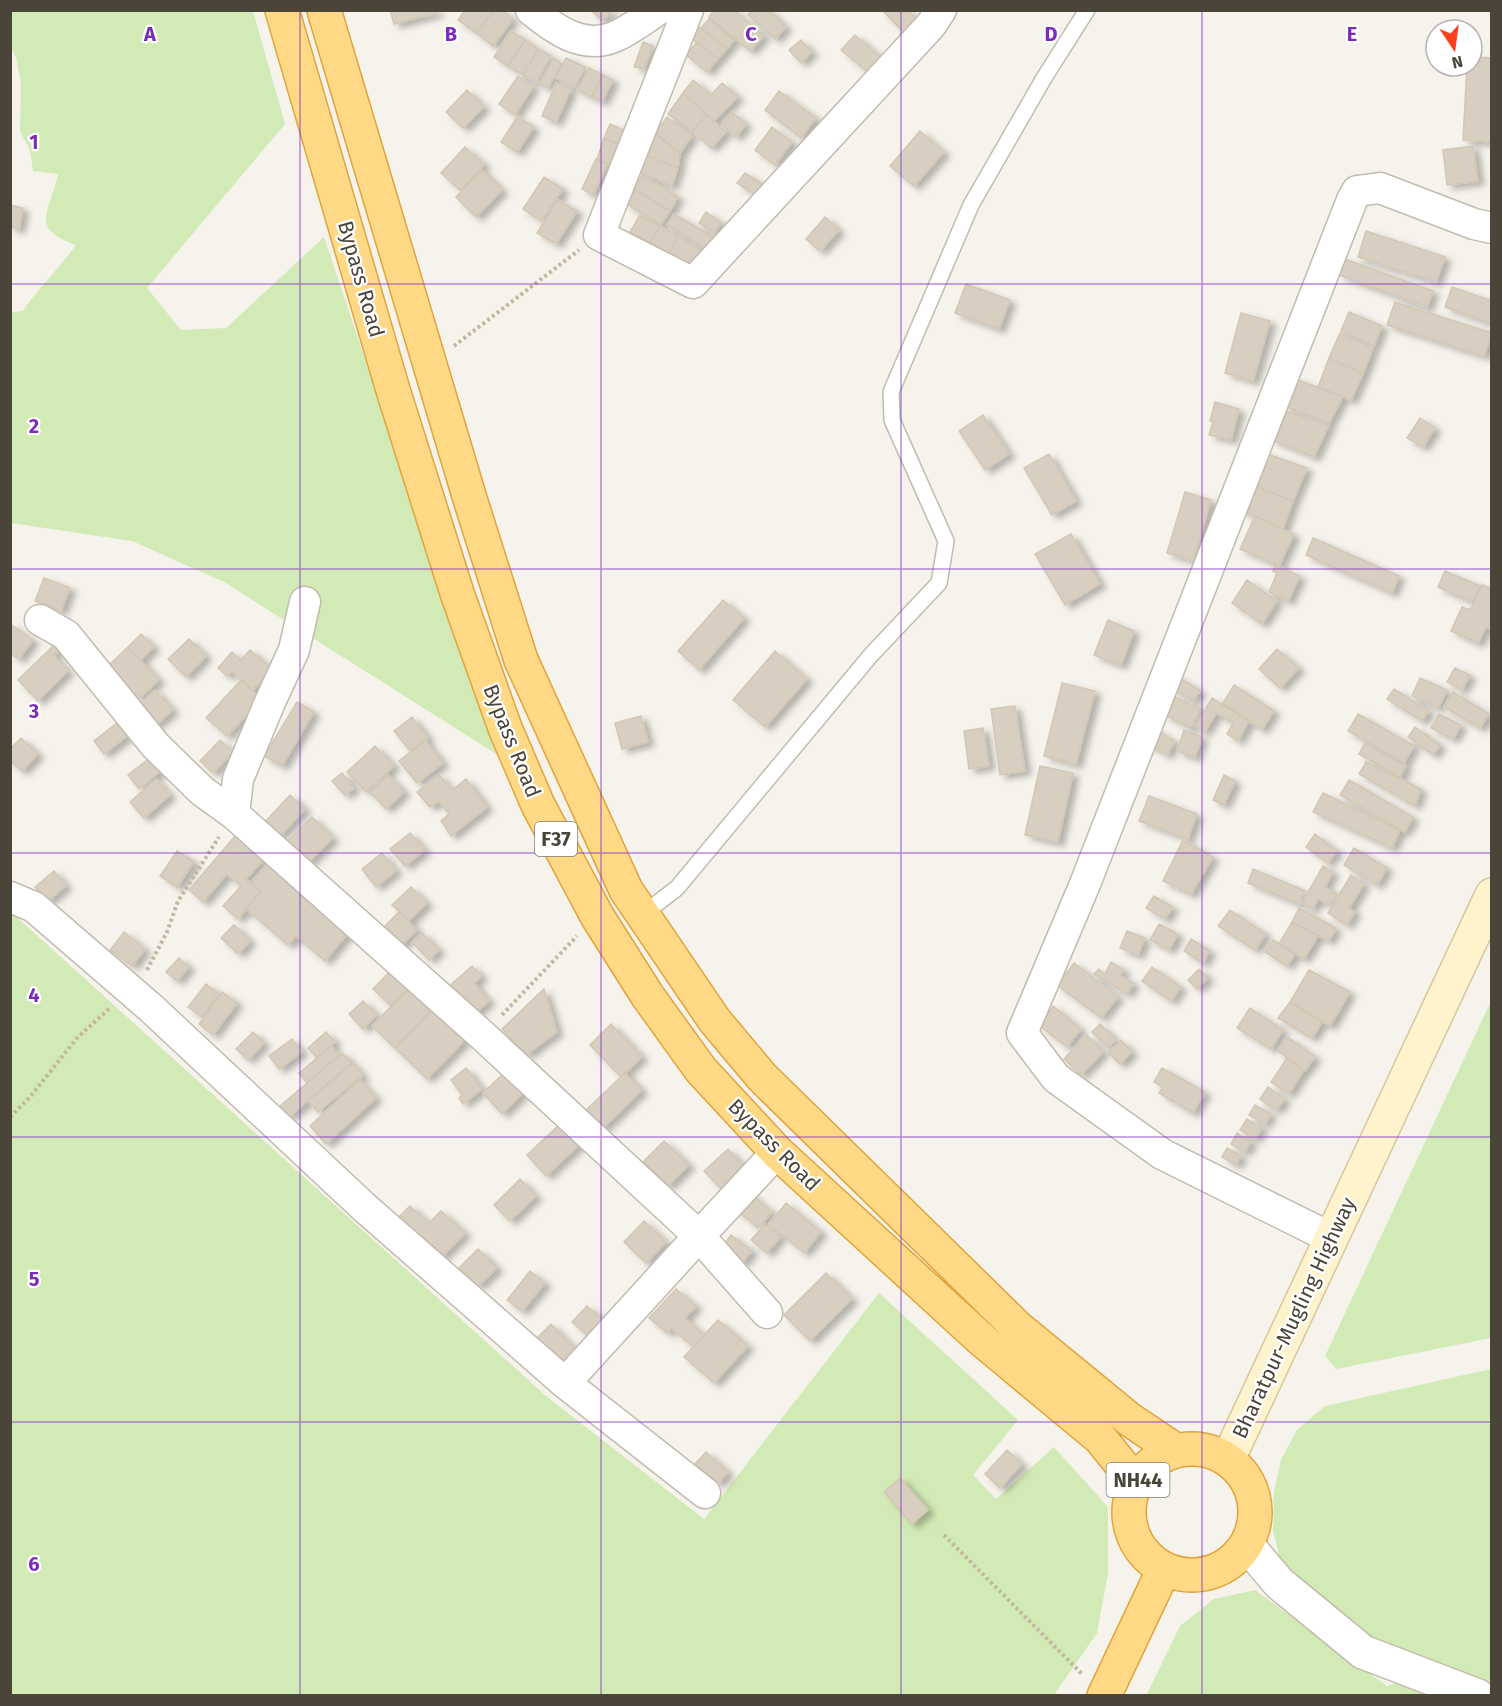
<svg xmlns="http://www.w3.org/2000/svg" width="1502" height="1706" font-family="'Fira Sans',sans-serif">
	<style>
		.green { fill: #d2eab5 }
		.building { fill: #d8cfc1; stroke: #d3c7b4; stroke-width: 1.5; filter: url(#shadow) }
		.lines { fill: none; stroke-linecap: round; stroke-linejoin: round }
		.service-casing { stroke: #c2bbae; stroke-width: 18 }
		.minor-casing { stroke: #c2bbae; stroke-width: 33 }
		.tertiary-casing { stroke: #c2bbae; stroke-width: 36 }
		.secondary-casing { stroke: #d6c79b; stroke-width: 36 }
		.trunk-casing { stroke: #e0a43c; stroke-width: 36 }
		.path { stroke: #c4b79f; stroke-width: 4; stroke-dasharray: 3 3; stroke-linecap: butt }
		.service { stroke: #fff; stroke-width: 15 }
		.minor { stroke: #fff; stroke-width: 30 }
		.tertiary { stroke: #fff; stroke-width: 33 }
		.secondary { stroke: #fff3cd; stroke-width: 33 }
		.trunk { stroke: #ffd985; stroke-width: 33 }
		.grid { fill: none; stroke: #7b2cbf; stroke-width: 1.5; stroke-opacity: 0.55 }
		.labels { text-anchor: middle; stroke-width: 4.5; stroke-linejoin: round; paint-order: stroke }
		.shield { fill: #fff; stroke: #817c74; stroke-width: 1.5 }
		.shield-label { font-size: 20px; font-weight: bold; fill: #4b4439 }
		.street-label { font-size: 21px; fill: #4b4439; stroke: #fff }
		.grid-label { font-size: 20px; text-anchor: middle; font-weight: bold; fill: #7b2cbf; stroke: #fff; stroke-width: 4.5; stroke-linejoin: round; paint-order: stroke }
	</style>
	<defs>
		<filter id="shadow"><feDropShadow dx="6" dy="4" stdDeviation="3" flood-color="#0004"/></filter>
	</defs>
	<rect width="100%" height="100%" fill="#f6f3ec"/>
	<path class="green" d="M11,11H253L285,124L147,288L181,330L226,328L324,237L498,755L224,582L132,541L11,523V312L23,311C39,287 60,268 76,245C28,228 50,212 58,174L33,171L30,150L20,131L21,83L16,57L11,48Z
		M10,911L546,1396L704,1519L879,1293L1018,1420L973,1475L996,1499L1054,1447L1108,1507V1574L1097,1633L1054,1695H11Z
		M1491,1001V1338L1336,1369L1325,1356Z
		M1491,1369V1695L1146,1696L1180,1626L1214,1599L1255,1590L1387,1686L1439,1670L1354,1628L1282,1567L1273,1531L1274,1492L1281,1460L1297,1430L1325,1406Z"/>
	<path class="building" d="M390,10H437V13L394,24Z
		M465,10H494L477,33L458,20Z
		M494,10H501L513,19L493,46L477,33Z
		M591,10H613L602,21Z
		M714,10H734L764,36L750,51L709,17Z
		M752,10H769L786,27L775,39L748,15Z
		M882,10H908L919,23L906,35Z
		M709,19L734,40L727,49L701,28Z
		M700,27L727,49L718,59L691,38Z
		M511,31L525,40L508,66L494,57Z
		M855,35L885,61L872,76L841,50Z
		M525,40L538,49L523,75L508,66Z
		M801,40L812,52L801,63L789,50Z
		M643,42L653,46L644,69L634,67Z
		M697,42L718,59L707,72L686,55Z
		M538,49L551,56L536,83L523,75Z
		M1472,57L1492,58V142L1463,140L1467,66H1472Z
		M554,58L562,64L547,88L539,83Z
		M566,58L585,67L575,87L556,78Z
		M589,68L603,75L592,97L577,90Z
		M603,75L613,80L602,102L592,97Z
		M518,76L533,87L515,115L499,104Z
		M693,80L711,95L722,83L738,97L714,121L683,93Z
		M556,83L571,89L556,122L542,116Z
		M467,90L484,107L463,128L446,112Z
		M779,91L816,118L801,138L765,110Z
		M683,93L707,115L692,131L668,114Z
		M732,112L746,124L736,137L722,125Z
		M707,115L726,132L711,148L692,131Z
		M517,117L534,127L517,152L501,142Z
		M667,117L692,136L680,153L655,133Z
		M610,124L634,135L628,148L604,138Z
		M772,127L792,142L775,165L755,150Z
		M920,131L944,152L914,186L890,166Z
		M654,133L680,153L678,168L642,154Z
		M604,138L627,148L619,169L597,159Z
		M1473,146L1478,181L1447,185L1443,150Z
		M465,147L484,164L461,191L441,173Z
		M642,154L678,168L672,186L636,171Z
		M596,159L608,164L593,195L582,189Z
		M482,170L502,190L476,217L456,197Z
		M745,173L764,185L757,196L737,183Z
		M642,175L678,197L670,211L634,189Z
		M544,177L563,189L541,221L523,209Z
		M634,189L670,211L661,225L625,203Z
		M558,200L577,211L556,244L537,233Z
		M10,205L23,208L19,229L10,227Z
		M706,212L721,223L714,233L699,223Z
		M674,214L715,238L708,250L667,225Z
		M640,215L660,226L650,243L630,232Z
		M825,217L839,230L820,251L806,239Z
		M660,226L678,236L668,253L650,243Z
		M1366,231L1445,257L1436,282L1358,257Z
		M678,236L704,252L696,269L668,253Z
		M1345,259L1433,291L1427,307L1339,275Z
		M966,284L1010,300L999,329L955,313Z
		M1452,287L1492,301V324L1445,307Z
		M1395,302L1492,333L1484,356L1387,325Z
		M1349,312L1382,326L1374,346L1341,331Z
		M1241,313L1270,321L1253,381L1225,373Z
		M1340,333L1373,348L1363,374L1329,358Z
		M1329,358L1363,374L1351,400L1318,387Z
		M1293,378L1343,397L1329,423L1284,406Z
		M1215,402L1239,409L1231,440L1209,435L1213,422L1210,421Z
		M1282,410L1329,425L1314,457L1270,439Z
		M983,415L1009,454L985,470L959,431Z
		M1420,418L1435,428L1423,447L1407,438Z
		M1262,452L1307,468L1293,501L1249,484Z
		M1049,454L1076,501L1052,515L1024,468Z
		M1249,484L1293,501L1283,529L1239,509Z
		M1185,492L1211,500L1193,561L1167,553Z
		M1255,516L1294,534L1279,566L1240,549Z
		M1071,534L1100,584L1065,605L1035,554Z
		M1313,538L1399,576L1392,593L1306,555Z
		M1275,565L1300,576L1288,601L1269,592L1277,573L1273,571Z
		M1445,571L1480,586L1473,602L1438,587Z
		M44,578L70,588L61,611L35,601Z
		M1247,580L1277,601L1262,624L1232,603Z
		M1482,585L1492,589V630L1486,627L1478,643L1451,631L1462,607L1470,610Z
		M723,600L744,618L699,670L678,651Z
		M1108,620L1134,631L1121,665L1094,655Z
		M10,624L33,640L19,659L10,653Z
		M141,634L154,647L141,660L128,647Z
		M189,639L206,656L186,677L168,659Z
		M57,642L62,647L53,655L68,671L38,701L18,680Z
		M128,647L159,680L139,699L107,667Z
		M1277,649L1299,668L1280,688L1259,669Z
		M250,650L272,669L253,690L232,671L227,676L218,668L232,652L241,660Z
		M775,651L807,679L765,727L733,700Z
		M1455,668L1470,675L1462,690L1447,682Z
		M1172,674L1200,690L1194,701L1166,685Z
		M1420,678L1447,690L1438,708L1412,696Z
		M241,680L258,696V703L227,736L206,718Z
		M1062,683L1095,691L1076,764L1044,756Z
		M1234,685L1274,711L1262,730L1223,703Z
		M1394,689L1429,711L1422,721L1387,699Z
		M155,690L173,710L155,726L136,707Z
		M1453,692L1489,714L1480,728L1444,707Z
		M1173,696L1201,709L1191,728L1164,715Z
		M1212,698L1249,721L1238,741L1227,734L1233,723L1216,713L1205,732L1195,726Z
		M297,702L314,712L282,766L264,756Z
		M1015,706L1025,771L1000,775L991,709Z
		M1358,714L1414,746L1404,763L1348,731Z
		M1439,714L1461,725L1453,739L1431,728Z
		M641,716L648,742L622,749L615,723Z
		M412,717L428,738L411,752L394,731Z
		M117,723L127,736L104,754L94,741Z
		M1415,727L1440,745L1433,755L1408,737Z
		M983,728L989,766L969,769L964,731Z
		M1153,728L1175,741L1167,755L1145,743Z
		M1184,730L1202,737L1195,758L1177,751Z
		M21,738L38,754L22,771L10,761V749Z
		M220,740L233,752L213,773L200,761Z
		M425,740L443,763L417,783L399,761Z
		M1365,743L1406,766L1400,777L1359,754Z
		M375,746L394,766L366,792L347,772Z
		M151,757L162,770L139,789L128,775Z
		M1366,762L1421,789L1415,806L1359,774Z
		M1040,766L1073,773L1058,842L1025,835Z
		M342,773L354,788L345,795L332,781Z
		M388,775L404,792L386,809L370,792Z
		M439,775L452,790L466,779L487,807L451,836L441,821L449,814L439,801L430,807L417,792Z
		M1224,775L1235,781L1224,805L1213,800Z
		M156,779L170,795L144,818L130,802Z
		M1349,780L1413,817L1405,832L1340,795Z
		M1323,793L1400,830L1392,848L1313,812Z
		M290,795L305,809L280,836L264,823Z
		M1149,796L1197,814L1188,839L1139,821Z
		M312,817L333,838L308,863L287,842Z
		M410,833L425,850L405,866L390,849Z
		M1315,834L1337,851L1328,863L1306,847Z
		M235,836L263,860L246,879L261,891L238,919L223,906L241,886L227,874L203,902L189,890Z
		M1183,840L1213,857L1191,894L1163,881Z
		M1354,848L1387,868L1377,885L1344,865Z
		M177,851L194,862L177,887L160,876Z
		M382,853L396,871L376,887L362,869Z
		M268,864L349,932L325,961L296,936L288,945L246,909L261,891L251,883Z
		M1323,866L1333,872L1325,887L1337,894L1330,905L1318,899L1313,909L1302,903Z
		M1253,869L1305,891L1299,904L1248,883Z
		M54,871L66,886L48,901L35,887Z
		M1351,875L1364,884L1349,908L1355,912L1347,925L1328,913Z
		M411,887L427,903L409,921L392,905Z
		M1154,896L1173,907L1165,919L1146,908Z
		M1299,908L1336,928L1329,941L1292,922Z
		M1230,910L1266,934L1255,950L1218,926Z
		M399,912L417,930L401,946L383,928Z
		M1292,922L1318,936L1304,959L1279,944Z
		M1159,924L1178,934L1169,950L1150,940Z
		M234,925L250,941L238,954L221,938Z
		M1127,931L1145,938L1138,955L1120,948Z
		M124,932L145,949L132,966L110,950Z
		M422,933L439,950L429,960L412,942Z
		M1191,939L1210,951L1203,963L1184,951Z
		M1273,940L1295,954L1287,966L1265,952Z
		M179,958L189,967L177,981L166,972Z
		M1111,962L1124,970L1120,976L1134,983L1127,994L1094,974L1099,969L1105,974Z
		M1074,963L1118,997L1101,1018L1057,985Z
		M472,966L482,976L474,983L489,1001L472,1016L447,988Z
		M394,967L412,985L391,1006L373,989Z
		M1152,967L1181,987L1171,1001L1142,981Z
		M1199,969L1208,978L1197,989L1188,980Z
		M1309,970L1350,992L1330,1026L1290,1002Z
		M206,984L219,994L202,1017L188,1007Z
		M412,985L435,1007L395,1048L372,1026Z
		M544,989L557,1032L526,1055L502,1029Z
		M222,992L237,1003L213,1035L199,1024Z
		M363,1001L377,1015L363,1029L349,1014Z
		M1290,1002L1322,1022L1312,1038L1278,1018Z
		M1053,1006L1081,1029L1067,1047L1040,1026Z
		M435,1007L467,1038L427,1079L395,1048Z
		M1250,1008L1283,1030L1271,1049L1237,1028Z
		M611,1024L642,1057L621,1077L590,1045Z
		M1100,1024L1116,1040L1108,1048L1092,1032Z
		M253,1032L264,1043L248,1060L236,1049Z
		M326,1032L335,1042L317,1058L308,1048Z
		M1086,1035L1103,1052L1081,1075L1064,1059Z
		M1288,1037L1315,1057L1305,1071L1278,1051Z
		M292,1039L302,1052L279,1069L269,1056Z
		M1121,1040L1132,1052L1120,1064L1108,1053Z
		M331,1046L339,1055L307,1083L299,1073Z
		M342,1053L352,1063L289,1117L279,1107Z
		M1287,1058L1304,1070L1289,1094L1271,1082Z
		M352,1063L363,1075L318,1112L308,1101Z
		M466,1068L482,1089L463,1104L459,1098L462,1095L451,1080Z
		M1162,1068L1205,1092L1193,1113L1159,1093L1163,1087L1154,1082Z
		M504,1073L523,1093L502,1114L483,1093Z
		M625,1073L642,1090L602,1129L585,1111Z
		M360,1080L376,1098L326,1144L310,1126Z
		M1268,1087L1285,1099L1276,1110L1260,1099Z
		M1255,1105L1271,1114L1265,1124L1249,1115Z
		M1247,1119L1262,1128L1255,1139L1240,1130Z
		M562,1122L581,1143L546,1176L527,1155Z
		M1237,1133L1251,1142L1245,1152L1231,1144Z
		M664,1141L689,1165L668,1186L643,1162Z
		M1227,1148L1241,1156L1236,1165L1222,1157Z
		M728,1149L749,1172L726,1194L704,1171Z
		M520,1179L536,1196L510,1221L494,1205Z
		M747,1191L772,1212L758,1228L733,1207Z
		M786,1203L821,1232L804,1253L769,1224Z
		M410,1206L429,1223L441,1211L465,1233L442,1257L399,1217Z
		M644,1221L666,1242L646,1263L624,1242Z
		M765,1224L780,1237L767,1253L751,1240Z
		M731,1235L752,1251L741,1264L721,1248Z
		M478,1249L497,1268L478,1286L459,1268Z
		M530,1271L545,1283L522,1311L507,1300Z
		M826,1273L852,1299L810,1341L784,1315Z
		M676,1289L696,1306L685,1318L704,1335L693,1347L671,1328L667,1333L649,1318Z
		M587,1306L605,1321L590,1338L572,1322Z
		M718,1320L748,1346L714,1383L684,1357Z
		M551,1324L579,1353L565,1367L537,1338Z
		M1007,1450L1022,1464L1000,1488L985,1474Z
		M706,1452L728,1472L718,1484L695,1464Z
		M900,1478L928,1510L912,1524L884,1492Z"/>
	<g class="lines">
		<g class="service-casing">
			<path id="service" d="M642,915L677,888L871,655L939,583L946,541L892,420L891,392L971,205L1044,78L1087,10"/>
		</g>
		<g class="minor-casing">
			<path id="minor" d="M531,10C554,29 583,50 614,37C629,31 644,19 658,10
				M688,10L599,235L693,283L931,25L941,10
				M40,620L66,635L155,745L202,791L234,814L482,1035L699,1236L777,1152
				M234,814L238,779L270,702L294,650L305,602
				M10,897L34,907L151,1008L365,1208L565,1383L705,1493
				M1331,1238L1162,1154L1056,1078L1022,1033L1085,884L1352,200L1357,191L1380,188L1474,224L1492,228
				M565,1383L699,1236L767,1313"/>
		</g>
		<g class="tertiary-casing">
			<path id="tertiary" d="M1247,1545L1279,1583L1363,1652L1478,1696"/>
		</g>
		<g class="secondary-casing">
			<path id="secondary" d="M1228,1459L1492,895"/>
		</g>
		<g class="trunk-casing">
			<path id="trunk" d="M282,10L393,390L457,593L505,728L538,805L597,916L647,995L701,1070L777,1152L982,1340L1100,1438L1121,1464L1134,1485
				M324,10L470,499L521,660L626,890L715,1021L762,1077L1018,1328L1129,1419L1175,1450
				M1129 1512a63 63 0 1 1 126 0a63 63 0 1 1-126 0Z
				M1104,1696L1164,1569"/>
		</g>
		<path class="path" d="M454,346L579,250
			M147,970L167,932L178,901L219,837
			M502,1015L577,936
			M10,1117L30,1097L77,1038L111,1007
			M944,1535L1082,1674"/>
		<use href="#service" class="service"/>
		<use href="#minor" class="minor"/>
		<use href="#tertiary" class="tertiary"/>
		<use href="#secondary" class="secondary"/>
		<use href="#trunk" class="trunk"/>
	</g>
	<path class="grid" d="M300,10V1696M601,10V1696M901,10V1696M1202,10V1696M10,284H1492M10,569H1492M10,853H1492M10,1137H1492M10,1422H1492"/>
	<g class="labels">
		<g class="shield">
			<rect x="535" y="822" width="42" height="34" rx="4.5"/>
			<rect x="1106.5" y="1463" width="63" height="34" rx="4.5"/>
		</g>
		<g class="shield-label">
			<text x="556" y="846">F37</text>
			<text x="1138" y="1487">NH44</text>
		</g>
		<g class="street-label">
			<text transform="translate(361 279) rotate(74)" y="7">Bypass Road</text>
			<text transform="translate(512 741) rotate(68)" y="7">Bypass Road</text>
			<text transform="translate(774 1145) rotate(45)" y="7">Bypass Road</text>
			<text transform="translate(1294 1318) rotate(-65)" y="7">Bharatpur-Mugling Highway</text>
		</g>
	</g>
	<g class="grid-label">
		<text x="150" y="41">A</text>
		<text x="451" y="41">B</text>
		<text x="751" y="41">C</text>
		<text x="1051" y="41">D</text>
		<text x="1352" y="41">E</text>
		<text x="34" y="149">1</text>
		<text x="34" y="433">2</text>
		<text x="34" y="718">3</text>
		<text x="34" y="1002">4</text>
		<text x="34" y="1286">5</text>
		<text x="34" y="1571">6</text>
	</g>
	<rect width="1502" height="1706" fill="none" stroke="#4b4439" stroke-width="24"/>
	<g transform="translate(1454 48) rotate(167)"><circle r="28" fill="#ffffff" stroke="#b7b4b0" stroke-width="1.5"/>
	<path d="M0-4.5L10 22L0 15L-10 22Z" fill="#fc3f1d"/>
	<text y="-9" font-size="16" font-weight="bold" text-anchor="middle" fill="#4b4439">N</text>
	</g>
</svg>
